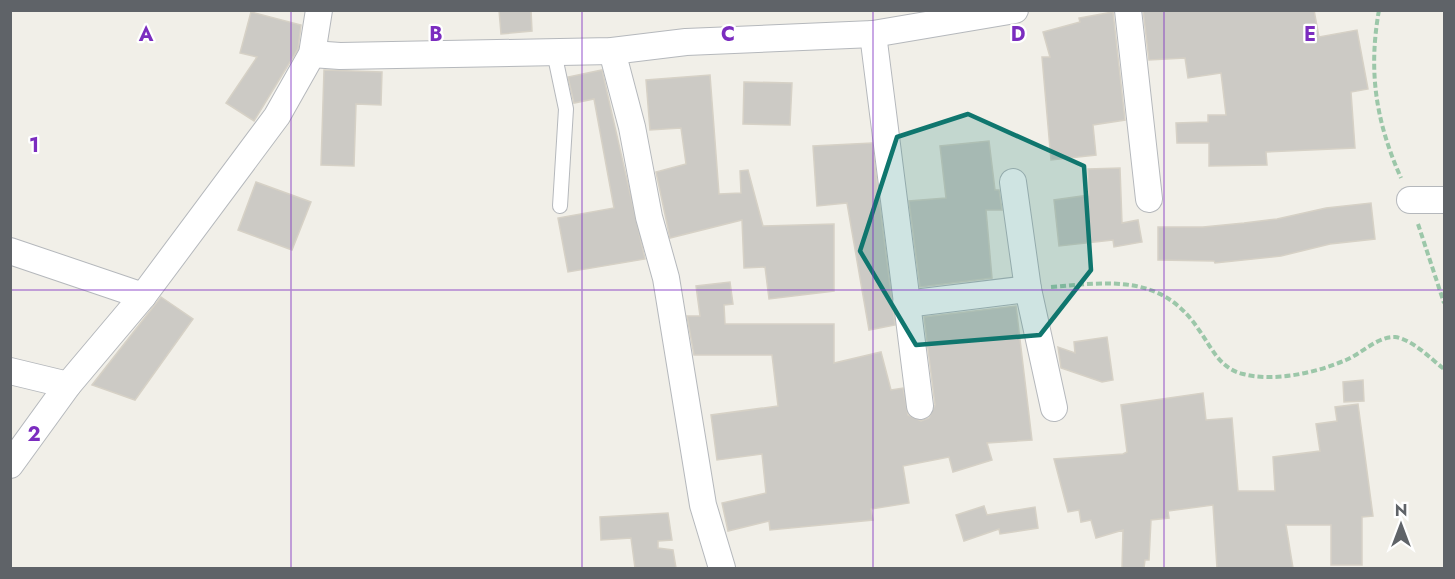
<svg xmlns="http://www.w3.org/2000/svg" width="1455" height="579" viewBox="0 0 1455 579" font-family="Jost,sans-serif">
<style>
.building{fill:#cccac5;stroke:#d6d1c6;stroke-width:1.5}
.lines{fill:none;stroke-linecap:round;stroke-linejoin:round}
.lane-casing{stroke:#b5b8bc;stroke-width:16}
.street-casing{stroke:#b5b8bc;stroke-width:28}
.path{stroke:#9cc7a9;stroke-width:4;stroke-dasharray:6 3;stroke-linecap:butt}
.lane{stroke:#fff;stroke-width:14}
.street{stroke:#fff;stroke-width:26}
.marked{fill:#0f766e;fill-opacity:0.2;stroke:#0f766e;stroke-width:4.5;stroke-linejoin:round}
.grid{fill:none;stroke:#7b2cbf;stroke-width:1.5;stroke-opacity:0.55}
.grid-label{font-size:20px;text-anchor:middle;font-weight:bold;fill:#7b2cbf;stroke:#fff;stroke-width:4.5;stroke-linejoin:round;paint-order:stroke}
</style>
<rect width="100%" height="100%" fill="#f1efe8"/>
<!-- building -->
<g class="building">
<path d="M499,10h32l1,21 -31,3z"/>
<path d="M1143,10h171l5,27 38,-7 11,59 -17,3 4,56 -89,4 1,13 -58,1v-23h-32l-1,-20 32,-1v-7h18l-5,-42 -33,5 -3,-20 -36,2z"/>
<path d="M251,12l50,13 -3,24 -44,72 -28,-18 31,-46 -17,-4z"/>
<path d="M1113,12l12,108 -32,5 3,30 -45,5 -9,-103h8l-7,-25 37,-10 -1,-4z"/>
<path d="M324,70l58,2 -1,33 -25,-1 -2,62 -33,-1z"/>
<path d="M602,70l43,189 -77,13 -10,-54 56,-10 -20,-109 -20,4 -6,-26z"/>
<path d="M710,75l9,119 22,-1 -1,-22 8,-1 15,56 71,-2v67l-65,8 -4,-32 -21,1 -2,-48 -72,18 -14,-66 30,-8 -5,-36 -31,2 -4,-50z"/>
<path d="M744,82l48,1 -2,42 -47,-1z"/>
<path d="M989,141l6,49h4l3,20h-16l6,68 -72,9 -11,-86 37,-3 -6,-52z"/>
<path d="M872,143l23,182 -26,5 -22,-127 -30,3 -4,-60z"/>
<path d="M1120,168l2,55 16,-3 4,22 -28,5 -1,-7 -54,6 -5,-46 35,-5 -1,-26z"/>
<path d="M256,182l55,20 -19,48 -54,-20z"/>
<path d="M1371,203l4,36 -45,5 -49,12 -66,7 -1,-2 -56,-1v-33h45l41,-4 33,-4 49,-11z"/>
<path d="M730,282l3,22 -9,1 1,19h109v39l47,-11 10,38 12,-2 5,27 13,6 8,-3 6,-13 -11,-88 92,-11 16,134 -45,3 5,17 -39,12 -4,-15 -46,9 6,37 -38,6 2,11 -103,10 -1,-9 -41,10 -6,-28 44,-10 -4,-39 -45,6 -6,-45 67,-9 -6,-51h-78l-7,-39h13l-4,-30z"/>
<path d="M161,297l32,22 -58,81 -43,-15z"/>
<path d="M1107,337l6,43 -11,2 -41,-14 -3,-21 17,6 -1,-11z"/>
<path d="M1363,380l1,21 -20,1 -1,-20z"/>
<path d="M1203,393l3,27 26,-2 6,73h37l-2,-34 47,-6 -4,-27 21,-3 -2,-14 23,-3 15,112 -11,1v48h-31v-40h-45l7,43h-76l-4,-63 -45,6 1,7 -18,2 -2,40h-4l-1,8h-22l1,-38 -27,8 -5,-18 -10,2 -2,-12 -11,2 -14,-53 69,-5 4,-2 -6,-47z"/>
<path d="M984,506l3,9 48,-8 3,21 -38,6 -1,-5 -35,12 -8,-26z"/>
<path d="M668,513l4,27 -14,1v7l15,2 3,18h-41l-4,-30 -30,2 -1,-23z"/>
</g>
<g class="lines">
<!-- lane casing -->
<g class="lane-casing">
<path id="lane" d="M554,52l12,57 -6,97"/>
</g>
<!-- street casing -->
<g class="street-casing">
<g id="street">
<path d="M1128,10l21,189"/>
<path d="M873,34l47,372"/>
<path d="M612,51l20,76 17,90 17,61 37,227 19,63"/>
<path d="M312,54l28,2 272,-5 74,-9 187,-8 142,-24"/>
<path d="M1013,182l15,107 26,119"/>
<path d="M1410,200h34"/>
<path d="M10,251l133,45"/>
<path d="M906,304l122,-15"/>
<path d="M10,371l58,14"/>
<path d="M10,465l58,-80 75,-89 134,-180 35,-62 7,-44"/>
</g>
</g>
<!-- path -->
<g class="path">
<path d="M1379,10c-11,62 -3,112 22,168"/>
<path d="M1418,224l26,79"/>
<path d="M1051,287c60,-5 111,-13 148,43 13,18 20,38 44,44 31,8 73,-1 103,-14 15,-6 32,-24 49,-23 17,2 36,22 49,32"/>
</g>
<!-- lane -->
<use href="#lane" class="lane"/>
<!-- street -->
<use href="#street" class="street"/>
</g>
<!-- marked area -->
<path class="marked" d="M968,114l116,52 7,104 -51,65 -124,10 -56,-94 37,-114z"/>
<!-- grid -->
<path class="grid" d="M291,10v558M582,10v558M873,10v558M1164,10v558M10,290h1434"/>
<g class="grid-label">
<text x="146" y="41">A</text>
<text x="436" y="41">B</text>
<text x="728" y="41">C</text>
<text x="1018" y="41">D</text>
<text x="1310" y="41">E</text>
<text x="34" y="152">1</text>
<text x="34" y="441">2</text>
</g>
<!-- border -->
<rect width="1455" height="579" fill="none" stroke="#5f6368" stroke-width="24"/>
<!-- north arrow -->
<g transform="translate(1401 525)" stroke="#ffffff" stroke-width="4.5" paint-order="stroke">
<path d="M0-4.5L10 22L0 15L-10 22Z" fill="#5f6368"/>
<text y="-9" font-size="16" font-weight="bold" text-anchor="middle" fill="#5f6368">N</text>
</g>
</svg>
